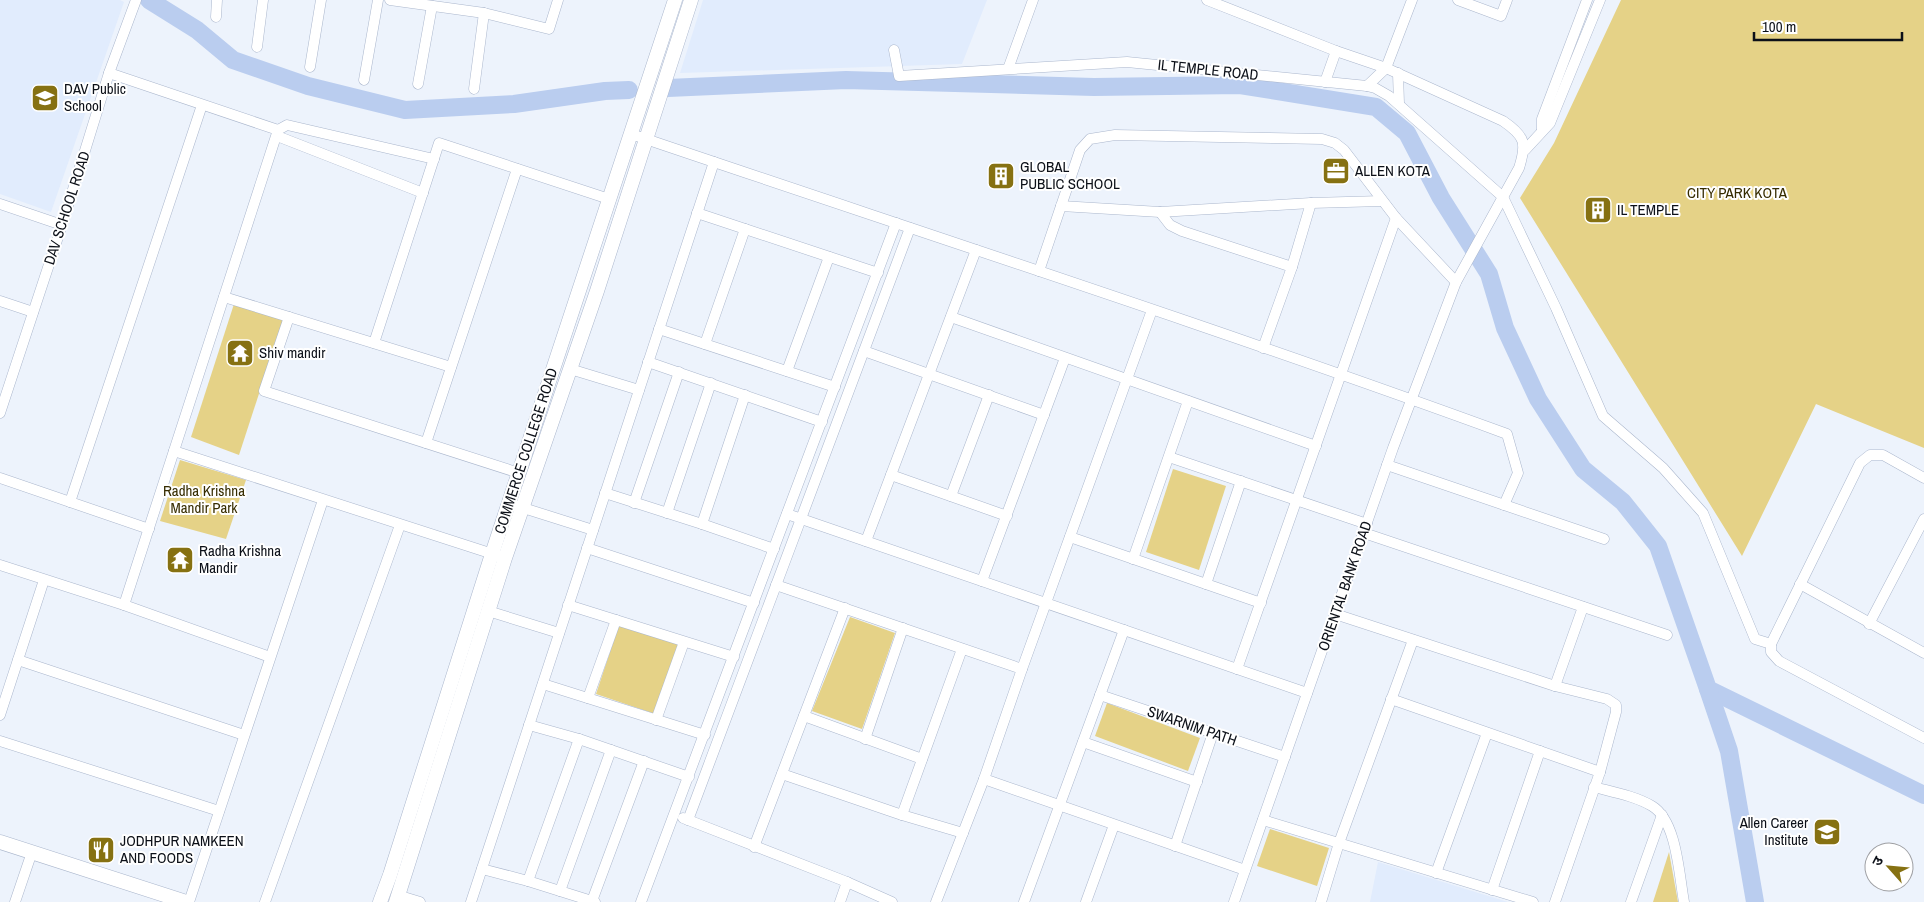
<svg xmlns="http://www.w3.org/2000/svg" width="1924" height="902" viewBox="0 0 1924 902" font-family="'Archivo Narrow','Noto Sans Devanagari',sans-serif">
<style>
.built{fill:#e1ecfd}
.green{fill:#e5d287}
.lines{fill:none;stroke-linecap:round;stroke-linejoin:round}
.river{stroke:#bacdef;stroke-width:18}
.street-casing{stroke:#abb7cd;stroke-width:11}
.secondary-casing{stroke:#abb7cd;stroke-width:15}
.street{stroke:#fff;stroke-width:10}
.secondary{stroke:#fff;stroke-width:14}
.labels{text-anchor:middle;stroke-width:4;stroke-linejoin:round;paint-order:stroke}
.street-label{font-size:15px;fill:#0c1018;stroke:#fff}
.poi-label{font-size:15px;fill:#0c1018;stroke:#fff;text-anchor:start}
.park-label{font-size:15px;fill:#362c00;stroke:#fff}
</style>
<rect width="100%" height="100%" fill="#edf3fc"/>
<!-- built -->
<g class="built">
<path d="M0,0h120l4,2 -73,210 -51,-18z"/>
<path d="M703,0h284l-25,64 -282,9z"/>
<path d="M1378,862l130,40h-138z"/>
</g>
<!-- green -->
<g class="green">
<path d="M1621,0h303v448l-108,-44 -74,152 -222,-358 34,-55z"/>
<path d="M234,304l49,16 -44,135 -48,-18z"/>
<path d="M180,460l66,20 -20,59 -66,-18z"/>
<path d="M1173,469l53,17 -27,84 -53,-18z"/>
<path d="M850,617l45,16 -33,96 -50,-18z"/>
<path d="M619,625l59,19 -23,70 -59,-20z"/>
<path d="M1107,703l93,35 -12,33 -93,-35z"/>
<path d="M1270,829l59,19 -12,38 -60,-20z"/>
<path d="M1669,852l9,50h-25z"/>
</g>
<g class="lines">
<!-- river -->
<g class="river">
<path d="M149,0l48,30 36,30 75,26 97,24 109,-6 91,-13 24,-1"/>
<path d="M668,88l178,-8 248,7 146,-2 136,22 31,26 34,65 48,76 16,54 33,71 45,70 40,33 35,44 50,143 216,106"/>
<path d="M1708,689l21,62 26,151"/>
</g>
<!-- street casing -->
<g class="street-casing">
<g id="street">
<path d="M390,0l94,13 65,16 9,-29"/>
<path d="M1207,0l129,51 50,17 117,53c22,15 24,22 16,47l-63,114 -63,166 -159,454"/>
<path d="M1458,0l43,16 6,-16"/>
<path d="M216,17l1,-17"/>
<path d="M257,47l6,-47"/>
<path d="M894,50l5,26 228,-14 240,24 8,2 14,8 114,101 53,111 47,108 60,52 40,45 52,126 16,5"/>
<path d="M310,67l11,-67"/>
<path d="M1008,69l25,-69"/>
<path d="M109,73l169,57"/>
<path d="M1398,73l1,31"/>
<path d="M364,80l14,-80"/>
<path d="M1325,82l11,-31"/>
<path d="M418,84l14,-78"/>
<path d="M1367,86l19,-18 26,-68"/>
<path d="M474,89l10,-76"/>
<path d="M1542,130v-11l45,-119"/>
<path d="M631,134c292,99 586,194 876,300l11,39 -14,32"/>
<path d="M277,136l146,57"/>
<path d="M1525,150l25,-27 50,-123"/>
<path d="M0,204l62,21"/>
<path d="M1061,206l99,6 151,-9 71,-2"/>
<path d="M1160,212l10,13 12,6 110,36"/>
<path d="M697,213l181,60"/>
<path d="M1039,271l41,-121 10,-11 25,-4 207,4 13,4 9,7 52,68 60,64"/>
<path d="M224,297l227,70"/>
<path d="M0,301l33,11"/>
<path d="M289,317l-25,74 255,82"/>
<path d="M951,317l365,129"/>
<path d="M659,329l176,58"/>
<path d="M374,343l65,-200 170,56"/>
<path d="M705,344l40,-115"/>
<path d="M1263,348l29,-81 19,-64"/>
<path d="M864,351l180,64"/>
<path d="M648,362l174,60"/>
<path d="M570,369l69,21"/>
<path d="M787,371l42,-114"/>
<path d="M0,413l62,-188 47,-152 27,-73"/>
<path d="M426,443l91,-274"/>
<path d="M174,451l325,105"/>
<path d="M1169,457l198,67"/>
<path d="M1387,465l217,74"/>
<path d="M891,475l116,41"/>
<path d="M0,478l149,51"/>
<path d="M1924,478l-41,-23h-13l-10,8 -89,181v8l8,9 145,77"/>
<path d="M605,493l97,31 72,25"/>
<path d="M951,496l38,-101"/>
<path d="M70,502l132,-397"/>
<path d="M634,503l45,-131"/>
<path d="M517,506l76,24"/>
<path d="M667,513l44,-130"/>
<path d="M787,514l520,179"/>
<path d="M702,524l43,-129"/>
<path d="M1364,533l303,102"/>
<path d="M1070,537l191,66"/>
<path d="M866,541l110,-291"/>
<path d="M587,548l167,55"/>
<path d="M1133,559l55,-158"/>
<path d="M0,565l124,40 146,52"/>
<path d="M982,581l83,-223"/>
<path d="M1206,584l35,-103"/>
<path d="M1800,584l124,69"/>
<path d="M776,585l246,84"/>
<path d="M124,605l154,-475 9,-5 147,34"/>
<path d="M568,605l166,52"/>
<path d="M488,611l71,22"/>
<path d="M1335,614l220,72 52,13 9,6v7l-16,60 -45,130"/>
<path d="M1869,624l55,-105"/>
<path d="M18,660l226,75"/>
<path d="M1237,669l159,-451"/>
<path d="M543,684l162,51"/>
<path d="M1555,686l28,-79"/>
<path d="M1100,695l185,62"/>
<path d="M588,698l28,-78"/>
<path d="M1391,699l209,73"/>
<path d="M0,715l44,-135"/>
<path d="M804,716l118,43"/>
<path d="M656,720l28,-78"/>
<path d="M529,725l50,14 110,38"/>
<path d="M865,739l38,-111"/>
<path d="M0,741l219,70"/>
<path d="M1083,742l114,40"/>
<path d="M782,774l120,41 61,18"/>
<path d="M984,779l261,91"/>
<path d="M1594,787c19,5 41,9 58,19 25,15 27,69 32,96"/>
<path d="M902,815l60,-166"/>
<path d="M683,818l164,64 45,20"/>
<path d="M688,820l222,-592"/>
<path d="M1263,820l270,82"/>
<path d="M1175,846l38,-113"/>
<path d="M754,847l91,-239"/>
<path d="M482,869l46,12 67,21"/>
<path d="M1436,873l51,-140"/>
<path d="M528,881l51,-142"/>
<path d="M1492,890l48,-139"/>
<path d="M560,891l51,-141"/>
<path d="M397,895l23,7"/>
<path d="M592,901l52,-140"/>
<path d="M15,902l17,-50"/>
<path d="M189,902l134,-402"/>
<path d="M265,902l135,-377"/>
<path d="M471,902l243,-740"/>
<path d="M641,902l255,-679"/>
<path d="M840,902l7,-20"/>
<path d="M936,902l48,-123 38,-110 130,-359"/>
<path d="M1024,902l100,-272"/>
<path d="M1086,902l28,-77"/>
<path d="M1321,902l18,-59 74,-203"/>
<path d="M1631,902l31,-87"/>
</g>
</g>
<!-- secondary casing -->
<g class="secondary-casing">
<g id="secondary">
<path d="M0,842l186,60"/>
<path d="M380,902l10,-27 102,-321 183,-554"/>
<path d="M396,902l109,-344 92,-267 94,-291"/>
</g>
</g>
<!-- street -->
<use href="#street" class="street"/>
<!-- secondary -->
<use href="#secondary" class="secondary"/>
</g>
<!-- icons -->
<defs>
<g id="school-square" transform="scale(1.4375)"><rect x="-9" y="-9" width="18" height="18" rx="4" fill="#867112" stroke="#fff"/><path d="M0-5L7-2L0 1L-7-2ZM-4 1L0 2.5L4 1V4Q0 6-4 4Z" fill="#fff"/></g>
<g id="office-square" transform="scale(1.4375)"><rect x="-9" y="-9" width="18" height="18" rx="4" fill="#867112" stroke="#fff"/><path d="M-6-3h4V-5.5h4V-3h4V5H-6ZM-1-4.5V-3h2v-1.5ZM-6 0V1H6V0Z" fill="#fff"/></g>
<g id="building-square" transform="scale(1.4375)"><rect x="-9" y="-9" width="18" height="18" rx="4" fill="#867112" stroke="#fff"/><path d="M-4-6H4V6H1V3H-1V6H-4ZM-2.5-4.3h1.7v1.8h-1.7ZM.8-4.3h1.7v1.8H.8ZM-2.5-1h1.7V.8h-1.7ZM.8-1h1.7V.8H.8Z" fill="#fff"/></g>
<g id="temple-square" transform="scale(1.4375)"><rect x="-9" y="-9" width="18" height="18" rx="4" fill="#867112" stroke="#fff"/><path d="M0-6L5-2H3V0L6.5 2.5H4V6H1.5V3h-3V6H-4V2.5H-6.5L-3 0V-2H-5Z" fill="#fff"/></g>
<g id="university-square" transform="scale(1.4375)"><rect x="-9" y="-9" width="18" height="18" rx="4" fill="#867112" stroke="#fff"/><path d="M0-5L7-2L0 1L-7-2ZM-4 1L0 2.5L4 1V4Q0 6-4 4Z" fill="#fff"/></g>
<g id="restaurant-square" transform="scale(1.4375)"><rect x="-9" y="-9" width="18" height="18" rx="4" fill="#867112" stroke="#fff"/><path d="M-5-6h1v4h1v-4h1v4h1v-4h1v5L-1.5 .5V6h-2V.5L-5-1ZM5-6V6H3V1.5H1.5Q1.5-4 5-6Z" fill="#fff"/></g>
</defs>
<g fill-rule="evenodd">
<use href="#school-square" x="45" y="98"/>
<use href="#office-square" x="1336" y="171"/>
<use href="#building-square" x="1001" y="176"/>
<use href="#building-square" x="1598" y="210"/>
<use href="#temple-square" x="240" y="353"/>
<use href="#temple-square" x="180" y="560"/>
<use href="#university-square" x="1827" y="832"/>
<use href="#restaurant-square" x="101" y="850"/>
</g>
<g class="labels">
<!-- street labels -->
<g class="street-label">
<text transform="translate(1208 70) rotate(6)" y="5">IL TEMPLE ROAD</text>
<text transform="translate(67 208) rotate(-72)" y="5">DAV SCHOOL ROAD</text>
<text transform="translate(526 451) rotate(-72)" y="5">COMMERCE COLLEGE ROAD</text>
<text transform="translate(1345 586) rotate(-71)" y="5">ORIENTAL BANK ROAD</text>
<text transform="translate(1192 726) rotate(19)" y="5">SWARNIM PATH</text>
</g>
<!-- poi labels -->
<g class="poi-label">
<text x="64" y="94">DAV Public<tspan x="64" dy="17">School</tspan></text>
<text x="1020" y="172">GLOBAL<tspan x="1020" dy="17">PUBLIC SCHOOL</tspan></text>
<text x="1355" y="176">ALLEN KOTA</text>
<text x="1617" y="215">IL TEMPLE</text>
<text x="259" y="358">Shiv mandir</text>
<text x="199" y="556">Radha Krishna<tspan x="199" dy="17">Mandir</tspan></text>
<text x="1808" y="828" text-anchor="end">Allen Career<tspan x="1808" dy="17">Institute</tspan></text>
<text x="120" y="846">JODHPUR NAMKEEN<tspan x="120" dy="17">AND FOODS</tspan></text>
</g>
<!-- park labels -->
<g class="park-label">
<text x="1737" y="198">CITY PARK KOTA</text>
<text x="204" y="496">Radha Krishna<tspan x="204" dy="17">Mandir Park</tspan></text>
</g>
</g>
<!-- north arrow -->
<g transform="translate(1889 867) rotate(297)"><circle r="24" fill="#ffffff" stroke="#9e9fa3"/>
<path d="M0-4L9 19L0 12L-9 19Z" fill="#867112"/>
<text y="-8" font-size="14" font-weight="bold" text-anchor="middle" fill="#0c1018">उ</text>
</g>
<!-- scale -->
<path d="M1754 32v8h148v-8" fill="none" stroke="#0c1018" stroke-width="2.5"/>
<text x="1762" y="32" font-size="15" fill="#0c1018" stroke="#ffffff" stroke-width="4" paint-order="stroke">100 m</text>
</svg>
